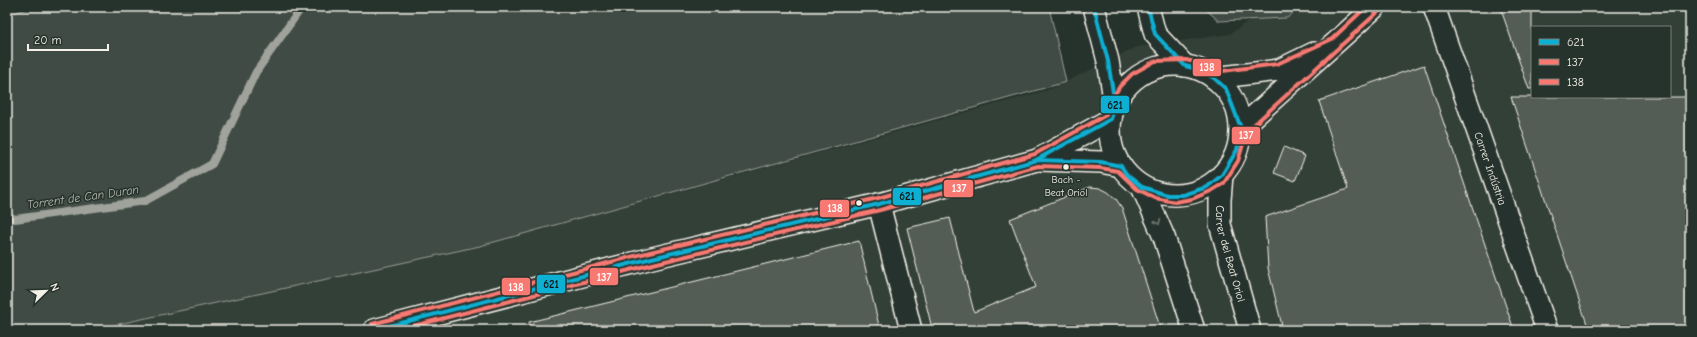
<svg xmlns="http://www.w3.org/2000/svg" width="1697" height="337" viewBox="0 0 1697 337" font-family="'Comic Neue',sans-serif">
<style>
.built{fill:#333f39;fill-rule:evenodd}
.green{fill:#414b45;stroke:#9a9e96}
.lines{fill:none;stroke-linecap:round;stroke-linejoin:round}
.stream{stroke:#9fa39b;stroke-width:8}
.building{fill:#525c55;stroke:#f4f1e8}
.minor-casing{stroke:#f4f1e8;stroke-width:24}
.minor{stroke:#26332d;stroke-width:21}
.bus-1-casing{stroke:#26332d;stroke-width:7}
.bus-2-casing{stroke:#26332d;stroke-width:7}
.bus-3-casing{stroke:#26332d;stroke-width:7}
.bus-1{stroke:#0dafd3;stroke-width:4}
.bus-2{stroke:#f87972;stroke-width:4}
.bus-3{stroke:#f87972;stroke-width:4}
.oneway{stroke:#6e766e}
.bus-dot{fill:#f4f1e8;stroke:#26332d;stroke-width:1.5}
.labels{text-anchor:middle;stroke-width:3;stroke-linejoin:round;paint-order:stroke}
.bus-label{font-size:10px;fill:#f4f1e8;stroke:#26332d}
.street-label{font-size:11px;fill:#f4f1e8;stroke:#26332d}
.water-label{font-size:12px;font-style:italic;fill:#bcbdb5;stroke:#26332d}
.line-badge{stroke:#26332d;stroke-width:1.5}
.badge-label{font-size:11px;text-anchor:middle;font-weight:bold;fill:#fff}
.pale-badge-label{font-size:11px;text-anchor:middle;font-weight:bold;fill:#111}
</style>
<rect width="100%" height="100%" fill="#26332d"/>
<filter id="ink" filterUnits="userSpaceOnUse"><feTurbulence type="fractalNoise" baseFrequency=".025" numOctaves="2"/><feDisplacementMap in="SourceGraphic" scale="8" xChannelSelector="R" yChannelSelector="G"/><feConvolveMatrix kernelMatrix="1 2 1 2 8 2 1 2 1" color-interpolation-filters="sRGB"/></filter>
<g filter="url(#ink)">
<!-- built -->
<path class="built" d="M1267,7h423v323h-1599l389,-84 571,-157 86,-42 93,-13zM1532,27h138v70h-138z"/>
<!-- green -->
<g class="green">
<path d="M33,7h1016l17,75 -586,164 -389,84h-84v-315z"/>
<path d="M1203,7h97l-13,11 -68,3z"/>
</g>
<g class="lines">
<!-- stream -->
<path class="stream" d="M7,215l8,4 130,-18 67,-37 44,-92 46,-65"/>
</g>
<!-- building -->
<g class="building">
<path d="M1500,7h32v82h-3z"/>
<path d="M1424,65l90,265h-231l-15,-62 -3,-51 83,-28 -29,-88z"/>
<path d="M1511,97h179v233h-101z"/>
<path d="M1284,147l21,9 -10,25 -21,-8z"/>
<path d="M1090,187l10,1 8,4 8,7 6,9 39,122h-231l2,-2 -25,-100 43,-10 24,94 62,-25 -26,-68z"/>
<path d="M859,241l21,89h-350l-1,-8z"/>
</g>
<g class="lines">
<!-- minor casing -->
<g class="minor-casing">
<g id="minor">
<path d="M1094,7l14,54 7,44"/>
<path d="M1148,7l7,27 30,32"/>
<path id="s1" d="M1434,7l113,323"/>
<circle cx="1175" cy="130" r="65"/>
<path d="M1214,78l65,-8 35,-17"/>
<path d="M1241,128l134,-121"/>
<path d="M1038,160l63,2 20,4"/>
<path id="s2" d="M1222,175l-2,25v24l30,106"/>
<path d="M1142,187l22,50 30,93"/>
<path d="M879,204l32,126"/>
<path d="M374,330l278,-72 227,-54 158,-44 74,-41"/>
</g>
</g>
<!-- minor -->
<use href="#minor" class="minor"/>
<!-- bus-1 casing -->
<g class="bus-1-casing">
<g id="bus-1">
<path d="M1036,160l75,-41 4,-14 -7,-44 -14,-54"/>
<path d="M374,330l278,-72 227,-54 158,-44 64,2 20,4 6,9 15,12 25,8h16l24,-8 15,-12 15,-25 3,-13 1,-9 -15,-39 -12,-11 -17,-9 -12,-3 -30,-32 -7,-27"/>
</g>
</g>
<!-- bus-2 casing -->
<g class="bus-2-casing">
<path id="bus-2" d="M398,330l255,-66 227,-54 158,-44 62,2 18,3 19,18 18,9 20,4 17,-3 19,-8 13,-8 14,-22 9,-30 132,-120"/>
</g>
<!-- bus-3 casing -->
<g class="bus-3-casing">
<path id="bus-3" d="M372,324l278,-72 228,-54 157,-44 71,-39 4,-13 10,-16 12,-12 23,-13 31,-1 13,3 16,9 62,-8 55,-25 34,-32"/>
</g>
<!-- bus-1 -->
<use href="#bus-1" class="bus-1"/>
<!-- bus-2 -->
<use href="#bus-2" class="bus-2"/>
<!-- bus-3 -->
<use href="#bus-3" class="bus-3"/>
</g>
<!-- one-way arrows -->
<defs><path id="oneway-chevron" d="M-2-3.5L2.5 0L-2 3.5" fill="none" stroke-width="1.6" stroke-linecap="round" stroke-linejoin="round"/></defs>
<use class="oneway" href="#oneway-chevron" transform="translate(1158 222) rotate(67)"/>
</g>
<!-- markers -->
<g class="bus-dot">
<circle cx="1066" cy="167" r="3.5"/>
<circle cx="859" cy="203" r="3.5"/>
</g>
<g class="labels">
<!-- bus labels -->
<g class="bus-label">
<text x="1066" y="183">Bach -<tspan x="1066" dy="13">Beat Oriol</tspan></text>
</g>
<!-- street labels -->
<g class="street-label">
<text dy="4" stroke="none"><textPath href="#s1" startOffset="171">Carrer Indústria</textPath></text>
<text dy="4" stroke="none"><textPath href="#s2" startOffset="80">Carrer del Beat Oriol</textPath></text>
</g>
<!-- water labels -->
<g class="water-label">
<text transform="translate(83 197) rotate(-8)" y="4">Torrent de Can Duran</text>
</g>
</g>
<g class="line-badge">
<rect x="1192" y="58" width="30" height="19" rx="4" fill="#f87972"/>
<rect x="1100" y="95" width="30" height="19" rx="4" fill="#0dafd3"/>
<rect x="1231" y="126" width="30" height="19" rx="4" fill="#f87972"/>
<rect x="943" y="179" width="31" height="19" rx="4" fill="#f87972"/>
<rect x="892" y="187" width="30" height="19" rx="4" fill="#0dafd3"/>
<rect x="819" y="199" width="31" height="19" rx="4" fill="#f87972"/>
<rect x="589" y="267" width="30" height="19" rx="4" fill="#f87972"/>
<rect x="536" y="274" width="30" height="20" rx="4" fill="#0dafd3"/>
<rect x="501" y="277" width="30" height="19" rx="4" fill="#f87972"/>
</g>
<g class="badge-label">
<text x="1207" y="71">138</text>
<text x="1246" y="139">137</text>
<text x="959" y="192">137</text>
<text x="835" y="212">138</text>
<text x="604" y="281">137</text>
<text x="516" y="291">138</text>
</g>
<g class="pale-badge-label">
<text x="1115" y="109">621</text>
<text x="907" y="200">621</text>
<text x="551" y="288">621</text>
</g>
<!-- margin -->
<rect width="1697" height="337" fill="none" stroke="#26332d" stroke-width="24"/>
<rect x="12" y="12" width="1673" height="313" fill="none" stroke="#f4f1e8" stroke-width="1.5" filter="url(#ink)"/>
<!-- legend -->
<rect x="1531" y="26" width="140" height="72" fill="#26332d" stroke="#787f78"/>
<rect x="1539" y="39" width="20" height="6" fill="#0dafd3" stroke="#787f78"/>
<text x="1567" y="46" font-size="12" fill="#f4f1e8">621</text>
<rect x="1539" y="59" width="20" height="6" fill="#f87972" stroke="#787f78"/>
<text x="1567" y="66" font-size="12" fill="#f4f1e8">137</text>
<rect x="1539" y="79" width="20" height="6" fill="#f87972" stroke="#787f78"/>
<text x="1567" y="86" font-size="12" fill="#f4f1e8">138</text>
<!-- north arrow -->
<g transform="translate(46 291) rotate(67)" stroke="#26332d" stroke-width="3" paint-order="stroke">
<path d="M0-3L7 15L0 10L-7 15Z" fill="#f4f1e8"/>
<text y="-6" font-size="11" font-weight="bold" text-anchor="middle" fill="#f4f1e8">N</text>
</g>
<!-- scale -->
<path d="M28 44v6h80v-6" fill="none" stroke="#f4f1e8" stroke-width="2"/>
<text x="34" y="44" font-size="12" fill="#f4f1e8" stroke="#26332d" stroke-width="3" paint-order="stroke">20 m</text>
</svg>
